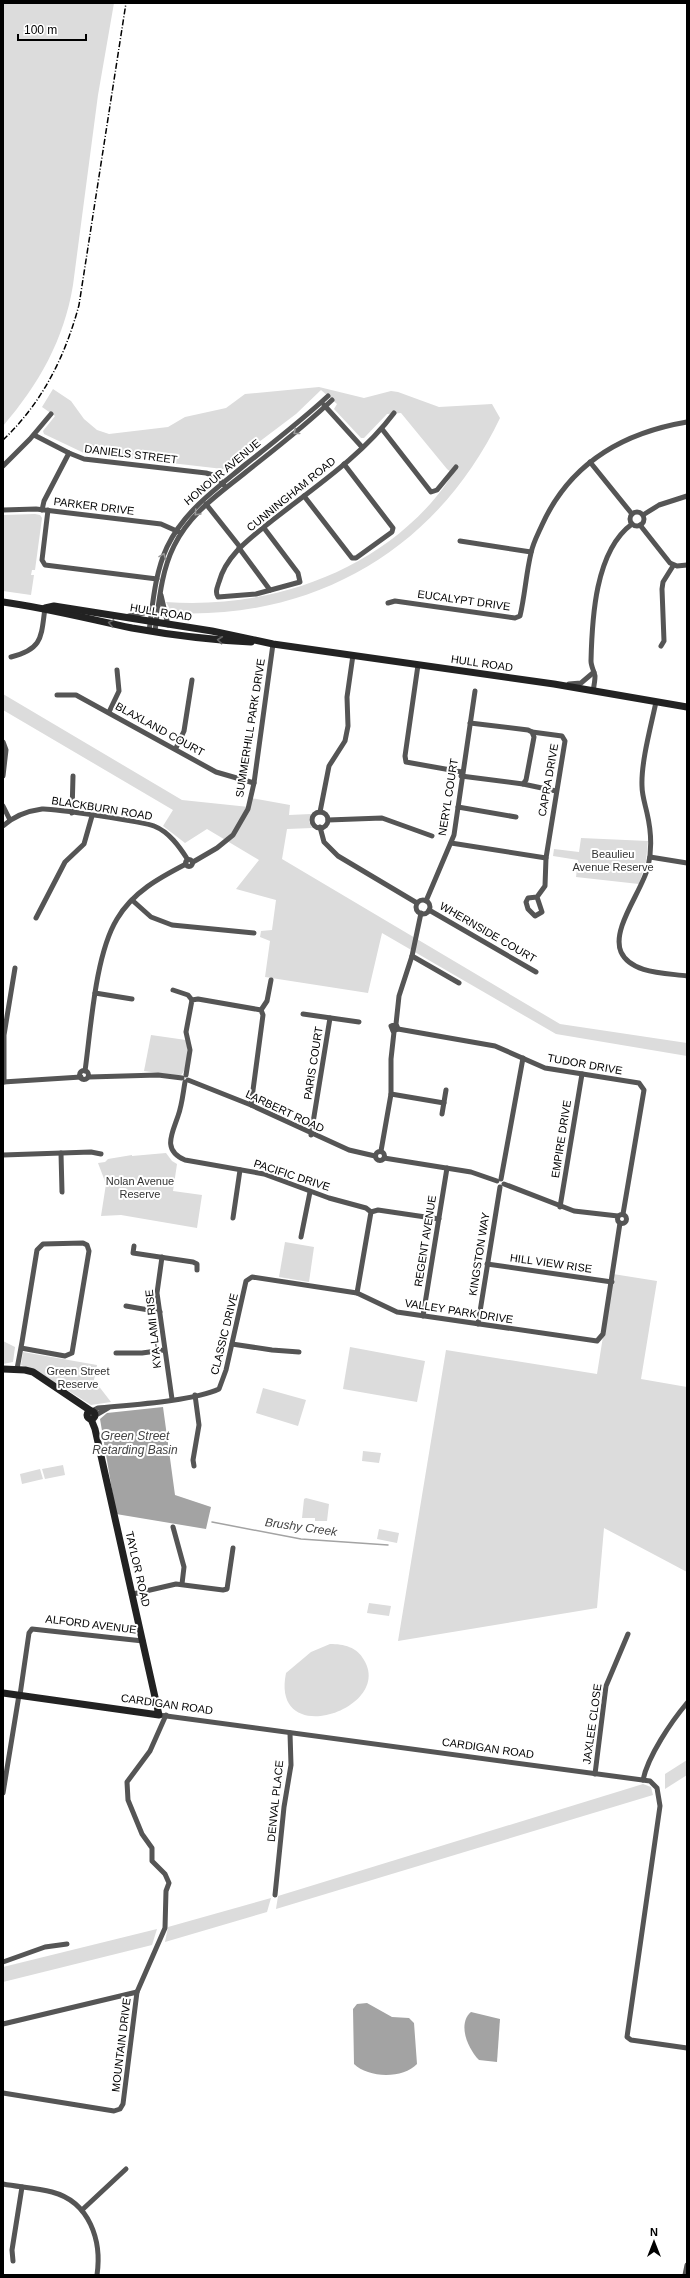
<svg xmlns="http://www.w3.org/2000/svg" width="690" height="2278" viewBox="0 0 690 2278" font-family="Arial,sans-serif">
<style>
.green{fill:#dcdcdc}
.water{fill:#a3a3a3}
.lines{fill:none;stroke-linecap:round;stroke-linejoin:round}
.stream{stroke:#a3a3a3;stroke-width:1.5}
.street{stroke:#555;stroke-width:5}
.secondary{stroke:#222;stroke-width:7}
.rail{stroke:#000;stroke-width:1.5;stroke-dasharray:6 2 1 2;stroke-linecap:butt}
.oneway{stroke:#999}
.oneway2{stroke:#646464}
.labels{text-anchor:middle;stroke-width:4;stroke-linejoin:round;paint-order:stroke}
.street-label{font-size:11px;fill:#000;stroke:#fff}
.park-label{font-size:11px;fill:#333;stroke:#fff}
.water-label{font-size:12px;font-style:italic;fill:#444;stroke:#fff}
</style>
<rect width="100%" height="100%" fill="#fff"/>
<!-- green -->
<g class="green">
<path d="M3,3h111l-16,92 -25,190c-9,55 -34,99 -70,141z"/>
<path d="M319,387l45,11 27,-7 7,1 41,15 53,-3 8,14c-62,130 -184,202 -328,195l-6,-11c97,7 199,-25 265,-99 8,-9 15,-19 22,-29l-6,-5 -46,-56 -14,1 -23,24h-3l-27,-29 3,-5 -16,-14 -25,24 -73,55 -139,-16 -40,-19 -1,-3 12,-15 -13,-9 11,-18 18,12 13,18 13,11 12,4 59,-7 17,-10 41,-9 19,-14z"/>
<path d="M35,514l5,1 2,3 -7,52h-3l-1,5h3l-3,20 -28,-4v-76z"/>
<path d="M3,694l179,106 67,7 2,-9 39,7 -1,10 22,-1 -2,7 3,7 -25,1 -5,30 278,165 127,19v13l-131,-22 -174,-101 -14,60 -103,-16 5,-36 -10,-4 1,-6 11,-1 4,-30 -40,-11 23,-29 -52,-31 -22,14 -22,-17 10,-16 -170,-100z"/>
<path d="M581,838l67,3 -2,20 -7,23 -63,-7 2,-17 -25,-4 1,-7 25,3z"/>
<path d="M151,1035l35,5c2,10 3,28 -6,36l-36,-5z"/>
<path d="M166,1153l6,8 5,3 -4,27 29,4 -5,33 -76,-13 -20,1 5,-32 -8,-21 7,-1 3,-3 24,-4v1z"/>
<path d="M285,1242l29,5 -5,35 -30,-5z"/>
<path d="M613,1274l44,7 -16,98 46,8v185l-83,-44 -7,80 -199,33 48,-291 151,24z"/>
<path d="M3,1341l12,6 -2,15 -10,2z"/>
<path d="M350,1347l75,14 -8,41 -74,-13z"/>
<path d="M23,1352l74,13 -3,15 17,22 -20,3 -48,-30 -22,-10z"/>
<path d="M263,1388l43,12 -8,26 -42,-13z"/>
<path d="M363,1451l18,2 -2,10 -17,-2z"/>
<path d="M63,1465l2,10 -20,4 -3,-10z"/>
<path d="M40,1469l3,10 -21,5 -2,-10z"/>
<path d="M306,1498l23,6 -2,17h-12v-3h-13l2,-19z"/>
<path d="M379,1529l20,4 -2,10 -20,-4z"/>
<path d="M369,1603l22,3 -2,10 -22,-3z"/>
<path d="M330,1644c14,0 27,3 34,16 30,49 -94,91 -78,13l25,-21z"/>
<path d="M687,1760v15l-22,14v-15z"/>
<path d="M643,1784l8,3 2,8 -377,114 2,-13z"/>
<path d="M271,1898l-4,14 -102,30 3,-15z"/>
<path d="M157,1929l-5,16 -149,37v-15z"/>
</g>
<!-- water -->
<g class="water">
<path d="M163,1407l12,88 36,12 -5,22 -90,-15 -16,-95 7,-6z"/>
<path d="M367,2003l25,14 17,1 5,5 3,41c-14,15 -49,14 -63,0l-1,-55 4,-5z"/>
<path d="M471,2012l29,7 -3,43 -18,-2c-11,-11 -22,-36 -8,-48z"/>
</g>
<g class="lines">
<!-- stream -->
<path class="stream" d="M212,1522l89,17 87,6"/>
<!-- street -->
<g class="street">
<path d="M324,405l38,42"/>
<path d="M382,429l49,63 6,-2 19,-23"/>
<path d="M34,435l35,18 15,6 122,14 10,3 8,9"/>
<path d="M590,462l42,52"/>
<path d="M3,466l27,-27 21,-25"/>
<path d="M304,496l48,62h4l36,-26 1,-4 -49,-64"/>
<path d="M206,504l34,43"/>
<path d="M3,510l33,-1 125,15 18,8"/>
<path d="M42,510l2,-9 25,-48"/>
<path d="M48,510l-6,50 3,5 112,14"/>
<circle cx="637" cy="519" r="7"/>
<path d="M643,515l16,-10 28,-9"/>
<path d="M640,525l30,38 7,3 10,-1"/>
<path d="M264,528l34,45 2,9 -44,12 -38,3c-3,-5 -1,-9 1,-15 7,-26 29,-42 50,-59 43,-34 92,-66 125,-110"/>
<path d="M460,541l71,11"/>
<path d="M239,548l31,42"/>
<path d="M161,595l7,30"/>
<path d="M388,603l7,-2 120,17 5,-2c5,-21 6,-42 11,-63 2,-10 7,-19 11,-28 28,-62 80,-92 145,-103"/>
<path d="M129,616l15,-3 8,-5"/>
<path d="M149,631c4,-29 6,-58 18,-84 17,-36 49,-58 79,-83 28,-22 56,-44 82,-68"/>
<path d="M155,631c4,-29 6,-59 19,-85 16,-33 45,-52 72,-74 29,-23 59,-46 86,-72"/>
<path d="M661,646l3,-5 -2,-52 1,-7 10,-16"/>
<path d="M11,657c32,-8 30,-20 34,-49"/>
<path d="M418,665l-13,91 1,6 56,10"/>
<path d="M569,684l12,-1 13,-11"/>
<path d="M593,691c1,-5 2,-10 2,-15 -1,-5 -4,-10 -4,-15 1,-42 4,-110 41,-137"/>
<path d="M57,695h19l140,77 38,11"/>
<path d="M656,702c-5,24 -15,60 -14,84 0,9 3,18 5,27 4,17 5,37 1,54 -6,24 -37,62 -27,85 10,22 46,21 66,24"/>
<path d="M109,712l10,-21 -2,-21"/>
<path d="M532,732l30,4 3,5 -19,117 -1,28 -8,11 -9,1 -2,4 2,7 7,7 7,-4 -5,-15"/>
<path d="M3,742l3,8 -3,26"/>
<path d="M176,748l8,-17 8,-51"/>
<path d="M461,776l62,8 3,-4 8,-43 -2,-5 -4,-2 -58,-7"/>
<path d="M523,784l33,7"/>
<path d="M3,806l7,14"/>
<path d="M458,807l58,10"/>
<path d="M320,812l9,-46 16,-25 3,-15 -1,-29 6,-42"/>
<circle cx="320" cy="820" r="8"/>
<path d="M72,813l1,-37"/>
<path d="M328,820l54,-2 50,18"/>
<path d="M3,826c11,-10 24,-15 39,-17 9,-1 103,13 112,17 15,6 25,20 34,34"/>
<path d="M320,827l4,15 14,14 79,47"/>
<path d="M451,843l95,15"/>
<path d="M650,857l37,6"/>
<circle cx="189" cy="863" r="3.5"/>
<path d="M193,862l24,-14 16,-13 15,-26 6,-26 19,-139"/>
<path d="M132,900l19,17 21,8 82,8"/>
<circle cx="423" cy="907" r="7"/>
<path d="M426,901l28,-66 21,-144"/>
<path d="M429,910l107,62"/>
<path d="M36,918l29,-56 19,-18 8,-28"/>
<path d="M412,956l47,27"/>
<path d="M173,990l15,5 4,5"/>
<path d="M95,993l37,6"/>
<path d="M261,1010l6,-9 4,-21"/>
<path d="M303,1014l56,8"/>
<path d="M396,1024l-5,2 2,5 5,-2 -2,-5 3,-28 13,-40 9,-43"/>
<path d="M398,1029l97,17 50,22 94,15 5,7 -21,124"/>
<circle cx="84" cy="1075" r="4.5"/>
<path d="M85,1071c6,-43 10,-116 32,-152 16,-27 42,-41 69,-55"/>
<path d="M186,1075l4,-25 -4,-18 6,-32 6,-1 63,11 2,5 -12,90"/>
<path d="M89,1077l69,-2 24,3"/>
<path d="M188,1080l63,25 98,45 26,6"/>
<path d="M3,1082l78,-5"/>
<path d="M4,1082v-47l11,-67"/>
<path d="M185,1082c-2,11 -3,23 -7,34 -6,18 -16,34 7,44l79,14 65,24 37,10 5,4 -14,81"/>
<path d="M391,1094l53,9"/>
<path d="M442,1114l4,-24"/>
<path d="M311,1135l19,-117"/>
<path d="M381,1151l10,-57v-35l3,-27"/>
<circle cx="380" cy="1156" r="4.5"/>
<path d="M61,1153l1,39"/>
<path d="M3,1155l88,-3 10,2"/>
<path d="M384,1158l87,14 26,9"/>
<path d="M501,1179l22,-121"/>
<path d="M504,1184l70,27 44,5"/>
<path d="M560,1207l22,-133"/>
<path d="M371,1212l7,-2 61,9"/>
<circle cx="622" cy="1219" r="4.5"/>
<path d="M233,1218l7,-48"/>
<path d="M301,1237l9,-45"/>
<path d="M134,1246l-1,7 60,9 4,2v6"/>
<path d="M162,1257l-5,36 15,106"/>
<path d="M487,1264l125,18"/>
<path d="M126,1306l34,6"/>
<path d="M423,1316l24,-148"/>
<path d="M478,1324l22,-137"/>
<path d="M232,1344l40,6 27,2"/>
<path d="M116,1353h26l22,-3"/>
<path d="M17,1369l5,-27 15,-92 6,-6 40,-1 4,2 2,6 -17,102 -7,3 -44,-8"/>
<path d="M92,1411l6,-3c30,-3 96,-7 121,-19l7,-19 20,-89 6,-4 105,16 40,19 200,29 6,-7 17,-111"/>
<path d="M96,1415l12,-7"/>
<path d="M194,1466l-1,-6 6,-35 -4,-30"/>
<path d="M173,1527l11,40 -2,17"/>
<path d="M133,1594l43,-10 47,6 4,-1 6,-41"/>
<path d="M20,1695l9,-62 3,-4 111,12"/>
<path d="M159,1715l491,66 7,7 3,18 -33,231 4,3 56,8"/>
<path d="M595,1774l11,-88 22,-52"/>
<path d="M643,1780c5,-24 28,-58 44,-77"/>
<path d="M3,1793l16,-98"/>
<path d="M275,1895l9,-88 7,-42 -1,-32"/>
<path d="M3,1962l42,-15 22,-3"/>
<path d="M3,2024l134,-32"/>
<path d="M3,2093l111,18 6,-2 3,-5 14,-112 28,-64 1,-37 3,-8 -4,-9 -13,-13v-13l-10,-14 -14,-34 -1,-18 23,-31 16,-36"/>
<path d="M3,2184c16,3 33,4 49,8 38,10 50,49 45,83"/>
<path d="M82,2210l44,-41"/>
<path d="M13,2261l-1,-11 10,-63"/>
<path d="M685,2275l2,-10"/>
</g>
<!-- secondary -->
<g class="secondary">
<path d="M3,602c44,6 86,17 129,26 39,7 80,12 119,14"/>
<path d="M45,608l9,-2 158,25 61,13 281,40 133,23"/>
<path d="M3,1369l22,1 8,2 58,39"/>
<circle cx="91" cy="1415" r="4"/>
<path d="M3,1693l156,22 -64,-286 -4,-10"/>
</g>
<!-- rail -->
<path class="rail" d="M3,440c39,-37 62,-83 76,-135l47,-302"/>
</g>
<!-- one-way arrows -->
<defs><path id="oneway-chevron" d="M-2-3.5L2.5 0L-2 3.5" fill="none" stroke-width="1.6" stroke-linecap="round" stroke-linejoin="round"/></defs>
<g class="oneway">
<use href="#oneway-chevron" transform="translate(296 432) rotate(141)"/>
<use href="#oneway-chevron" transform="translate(197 513) rotate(133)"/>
<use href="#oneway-chevron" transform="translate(163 556) rotate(-69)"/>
</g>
<g class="oneway2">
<use href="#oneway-chevron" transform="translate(111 623) rotate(-168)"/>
<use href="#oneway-chevron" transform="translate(220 640) rotate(-174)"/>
</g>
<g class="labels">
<!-- street labels -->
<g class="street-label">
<text transform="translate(131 454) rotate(7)" y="4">DANIELS STREET</text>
<text transform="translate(222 472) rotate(-40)" y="4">HONOUR AVENUE</text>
<text transform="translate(291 494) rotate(-39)" y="4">CUNNINGHAM ROAD</text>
<text transform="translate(94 506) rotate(7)" y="4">PARKER DRIVE</text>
<text transform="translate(464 600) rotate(8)" y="4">EUCALYPT DRIVE</text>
<text transform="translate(161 612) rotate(9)" y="4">HULL ROAD</text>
<text transform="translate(482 663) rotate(8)" y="4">HULL ROAD</text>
<text transform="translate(250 728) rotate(-81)" y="4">SUMMERHILL PARK DRIVE</text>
<text transform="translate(160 729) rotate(29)" y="4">BLAXLAND COURT</text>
<text transform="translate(548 780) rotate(-80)" y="4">CAPRA DRIVE</text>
<text transform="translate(448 797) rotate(-81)" y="4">NERYL COURT</text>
<text transform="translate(102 808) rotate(9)" y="4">BLACKBURN ROAD</text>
<text transform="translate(488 932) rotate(30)" y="4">WHERNSIDE COURT</text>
<text transform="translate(313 1063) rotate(-81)" y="4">PARIS COURT</text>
<text transform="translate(585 1064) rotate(10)" y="4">TUDOR DRIVE</text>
<text transform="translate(285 1111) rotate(25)" y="4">LARBERT ROAD</text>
<text transform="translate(561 1139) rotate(-81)" y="4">EMPIRE DRIVE</text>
<text transform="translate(292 1175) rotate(18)" y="4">PACIFIC DRIVE</text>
<text transform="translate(425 1241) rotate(-81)" y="4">REGENT AVENUE</text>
<text transform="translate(479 1254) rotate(-81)" y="4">KINGSTON WAY</text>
<text transform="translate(551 1263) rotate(8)" y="4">HILL VIEW RISE</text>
<text transform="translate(459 1311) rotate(9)" y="4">VALLEY PARK DRIVE</text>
<text transform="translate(153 1329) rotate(-96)" y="4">KYA-LAMI RISE</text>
<text transform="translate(224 1334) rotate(-76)" y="4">CLASSIC DRIVE</text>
<text transform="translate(138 1569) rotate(77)" y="4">TAYLOR ROAD</text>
<text transform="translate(91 1624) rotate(7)" y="4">ALFORD AVENUE</text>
<text transform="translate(167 1704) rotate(8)" y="4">CARDIGAN ROAD</text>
<text transform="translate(592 1724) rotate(-82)" y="4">JAXLEE CLOSE</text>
<text transform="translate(488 1748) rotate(8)" y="4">CARDIGAN ROAD</text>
<text transform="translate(275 1801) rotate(-84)" y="4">DENVAL PLACE</text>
<text transform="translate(121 2045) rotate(-83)" y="4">MOUNTAIN DRIVE</text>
</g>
<!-- park labels -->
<g class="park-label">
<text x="613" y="858">Beaulieu<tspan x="613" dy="13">Avenue Reserve</tspan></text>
<text x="140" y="1185">Nolan Avenue<tspan x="140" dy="13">Reserve</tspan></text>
<text x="78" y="1375">Green Street<tspan x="78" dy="13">Reserve</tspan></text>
</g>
<!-- water labels -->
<g class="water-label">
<text x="135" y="1440">Green Street<tspan x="135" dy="14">Retarding Basin</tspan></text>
<text transform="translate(301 1527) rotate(8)" y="4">Brushy Creek</text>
</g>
</g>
<!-- border -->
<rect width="690" height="2278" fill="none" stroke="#000000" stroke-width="8"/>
<!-- north arrow -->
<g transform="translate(654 2242)" stroke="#ffffff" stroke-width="3" paint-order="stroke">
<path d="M0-3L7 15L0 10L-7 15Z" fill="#000000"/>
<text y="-6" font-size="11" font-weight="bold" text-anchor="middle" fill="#000000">N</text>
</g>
<!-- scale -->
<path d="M18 34v6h68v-6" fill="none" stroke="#000000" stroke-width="2"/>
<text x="24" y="34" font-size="12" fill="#000000" stroke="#ffffff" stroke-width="3" paint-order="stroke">100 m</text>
</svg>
